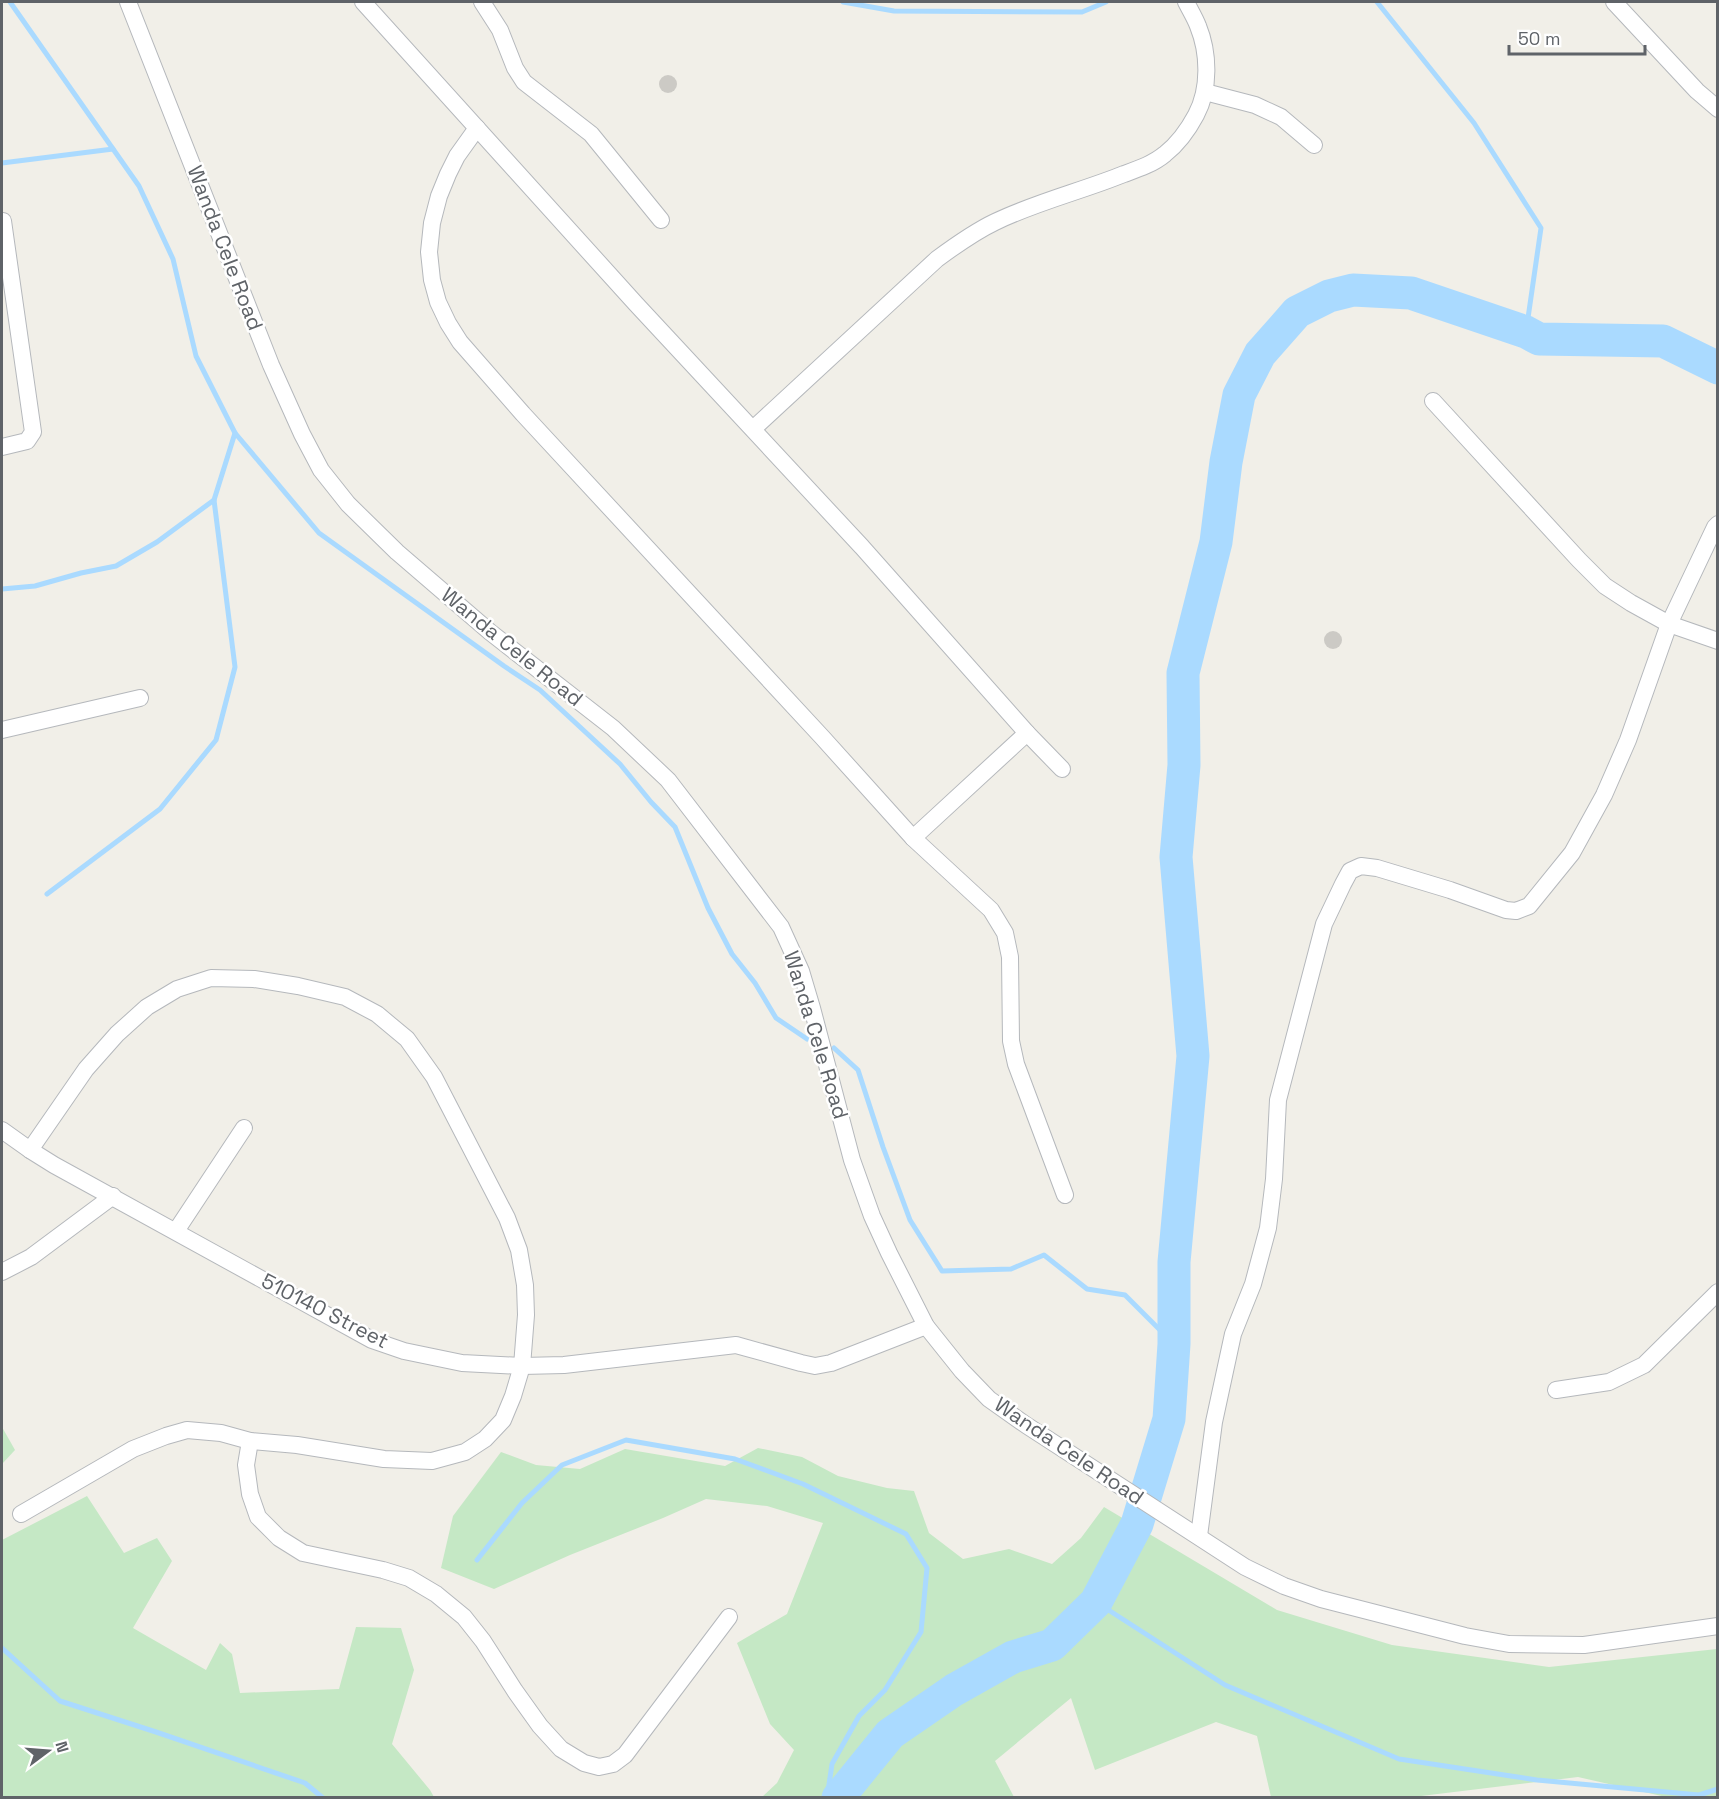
<svg xmlns="http://www.w3.org/2000/svg" width="1719" height="1799" viewBox="0 0 1719 1799" font-family="'Space Grotesk',sans-serif">
<style>
.green{fill:#c5e8c5}
.lines{fill:none;stroke-linecap:round;stroke-linejoin:round}
.stream{stroke:#aadaff;stroke-width:5}
.river{stroke:#aadaff;stroke-width:33}
.building{fill:#cccac5}
.minor-casing{stroke:#b5b8bc;stroke-width:18}
.minor{stroke:#fff;stroke-width:16}
.labels{text-anchor:middle;stroke-width:5;stroke-linejoin:round;paint-order:stroke}
.street-label{font-size:21px;fill:#5f6368;stroke:#fff}
</style>
<rect width="100%" height="100%" fill="#f1efe8"/>
<!-- green -->
<g class="green">
<path d="M2,1427l13,23 -13,14z"/>
<path d="M758,1448l44,9 36,19 49,12 27,3 15,42 34,26 46,-10 43,15 29,-26 23,-31 173,103 115,35 157,22 168,-18v148h-51l-88,-20 -165,20h-142l-14,-61 -41,-14 -121,48 -24,-72 -76,63 19,36h-252l15,-14 17,-33 -24,-26 -33,-81 50,-29 36,-91 -56,-17 -61,-7 -43,19 -93,37 -76,34 -53,-21 12,-52 48,-64 35,13 44,4 45,-20 100,17z"/>
<path d="M87,1496l37,57 33,-15 15,23 -39,67 73,42 14,-27 12,11 8,39 99,-4 17,-62 45,1 13,42 -22,74 38,46 4,7h-432v-257z"/>
</g>
<g class="lines">
<!-- stream -->
<g class="stream">
<path d="M10,2l129,184 34,73 23,97 39,77 84,100 185,133 36,24 80,74 31,38 24,25 33,81 24,46 23,29 21,35 31,21"/>
<path d="M843,2l51,9 188,1 24,-10"/>
<path d="M1377,2l97,121 67,105 -15,104"/>
<path d="M2,163l111,-14"/>
<path d="M2,589l33,-3 46,-13 35,-7 41,-24 57,-42"/>
<path d="M47,894l113,-85 56,-69 19,-73 -21,-167 21,-67"/>
<path d="M834,1048l24,22 25,77 27,73 32,51 69,-2 33,-14 43,34 38,6 49,49"/>
<path d="M477,1560l45,-57 40,-38 64,-25 109,19 68,25 103,50 21,34 -6,64 -36,58 -26,26 -27,48 -5,34"/>
<path d="M1096,1602l129,83 174,74 138,21 162,15 19,-6"/>
<path d="M2,1648l58,53 96,31 149,51 18,15"/>
</g>
<!-- river -->
<path class="river" d="M838,1798l52,-64 64,-44 59,-33 39,-12 44,-43 41,-78 32,-105 5,-75v-82l19,-206 -17,-199 8,-92 -1,-92 33,-131 10,-80 13,-67 21,-41 37,-42 32,-16 24,-6 58,3 115,39 13,7 124,2 55,27"/>
</g>
<!-- building -->
<g class="building">
<circle cx="668" cy="84" r="9"/>
<circle cx="1333" cy="640" r="9"/>
</g>
<g class="lines">
<!-- minor casing -->
<g class="minor-casing">
<g id="minor">
<path d="M128,2l143,363 31,69 19,36 27,34 49,48 93,80 123,96 55,52 113,147 20,44 11,37 40,152 20,56 17,37 37,73 36,45 27,28 37,26 219,142 39,19 37,13 144,37 44,8 75,1 134,-19"/>
<path d="M363,2l273,302 226,243 165,186 35,36"/>
<path d="M482,2l18,28 15,38 9,14 67,52 70,86"/>
<path d="M1614,2l83,89 21,18"/>
<path d="M1205,92l50,13 26,12 33,28"/>
<path d="M477,128l-20,28 -9,18 -9,22 -7,27 -3,29 3,28 6,22 10,21 12,19 63,72 299,323 91,101 78,72 14,23 5,24 1,84 5,23 49,131"/>
<path d="M1433,401l146,159 26,26 26,17 38,21 49,17"/>
<path d="M753,429l184,-170c19,-14 37,-27 58,-37 41,-20 87,-31 129,-48 14,-5 29,-10 41,-20 14,-11 23,-24 31,-39 14,-26 13,-62 2,-89 -3,-8 -8,-16 -12,-24"/>
<path d="M2,447l25,-6 6,-9 -30,-211"/>
<path d="M2,730l138,-32"/>
<path d="M913,838l114,-105"/>
<path d="M2,1130l28,20 24,15 318,175 32,11 58,12 60,3 42,-1 172,-20 65,18 14,3 16,-3 95,-37"/>
<path d="M176,1231l68,-103"/>
<path d="M2,1272l29,-15 82,-61"/>
<path d="M1556,1390l53,-8 35,-17 74,-73"/>
<path d="M250,1441l-4,24 4,29 8,23 21,21 24,15 80,17 26,8 27,16 28,23 19,24 32,50 25,35 21,23 23,14 15,4 14,-3 12,-9 104,-138"/>
<path d="M21,1514l112,-65 33,-13 21,-6 34,3 29,8 47,4 87,14 48,2 33,-9 20,-13 18,-19 10,-24 9,-30 4,-51 -1,-30 -6,-35 -12,-32 -73,-141 -27,-38 -30,-25 -32,-17 -47,-11 -44,-7 -43,-1 -34,11 -30,18 -30,27 -31,35 -56,81"/>
<path d="M1199,1536l15,-114 19,-88 20,-50 15,-56 6,-49 4,-79 46,-176 19,-40 7,-13 11,-5 16,2 73,22 56,20 10,1 13,-5 43,-53 32,-58 24,-55 41,-116 46,-97 3,-3"/>
</g>
</g>
<!-- minor -->
<use href="#minor" class="minor"/>
</g>
<g class="labels">
<!-- street labels -->
<g class="street-label">
<text transform="translate(225 248) rotate(69)" y="7">Wanda Cele Road</text>
<text transform="translate(512 647) rotate(39)" y="7">Wanda Cele Road</text>
<text transform="translate(816 1035) rotate(73)" y="7">Wanda Cele Road</text>
<text transform="translate(325 1311) rotate(27)" y="7">510140 Street</text>
<text transform="translate(1069 1451) rotate(34)" y="7">Wanda Cele Road</text>
</g>
</g>
<!-- border -->
<rect width="1719" height="1799" fill="none" stroke="#5f6368" stroke-width="6"/>
<!-- north arrow -->
<g transform="translate(48 1751) rotate(74)" stroke="#ffffff" stroke-width="4.5" paint-order="stroke">
<path d="M0-4.5L10 22L0 15L-10 22Z" fill="#5f6368"/>
<text y="-9" font-size="16" font-weight="bold" text-anchor="middle" fill="#5f6368">N</text>
</g>
<!-- scale -->
<path d="M1509 45v9h136v-9" fill="none" stroke="#5f6368" stroke-width="3"/>
<text x="1518" y="45" font-size="18" fill="#5f6368" stroke="#ffffff" stroke-width="4.5" paint-order="stroke">50 m</text>
</svg>
